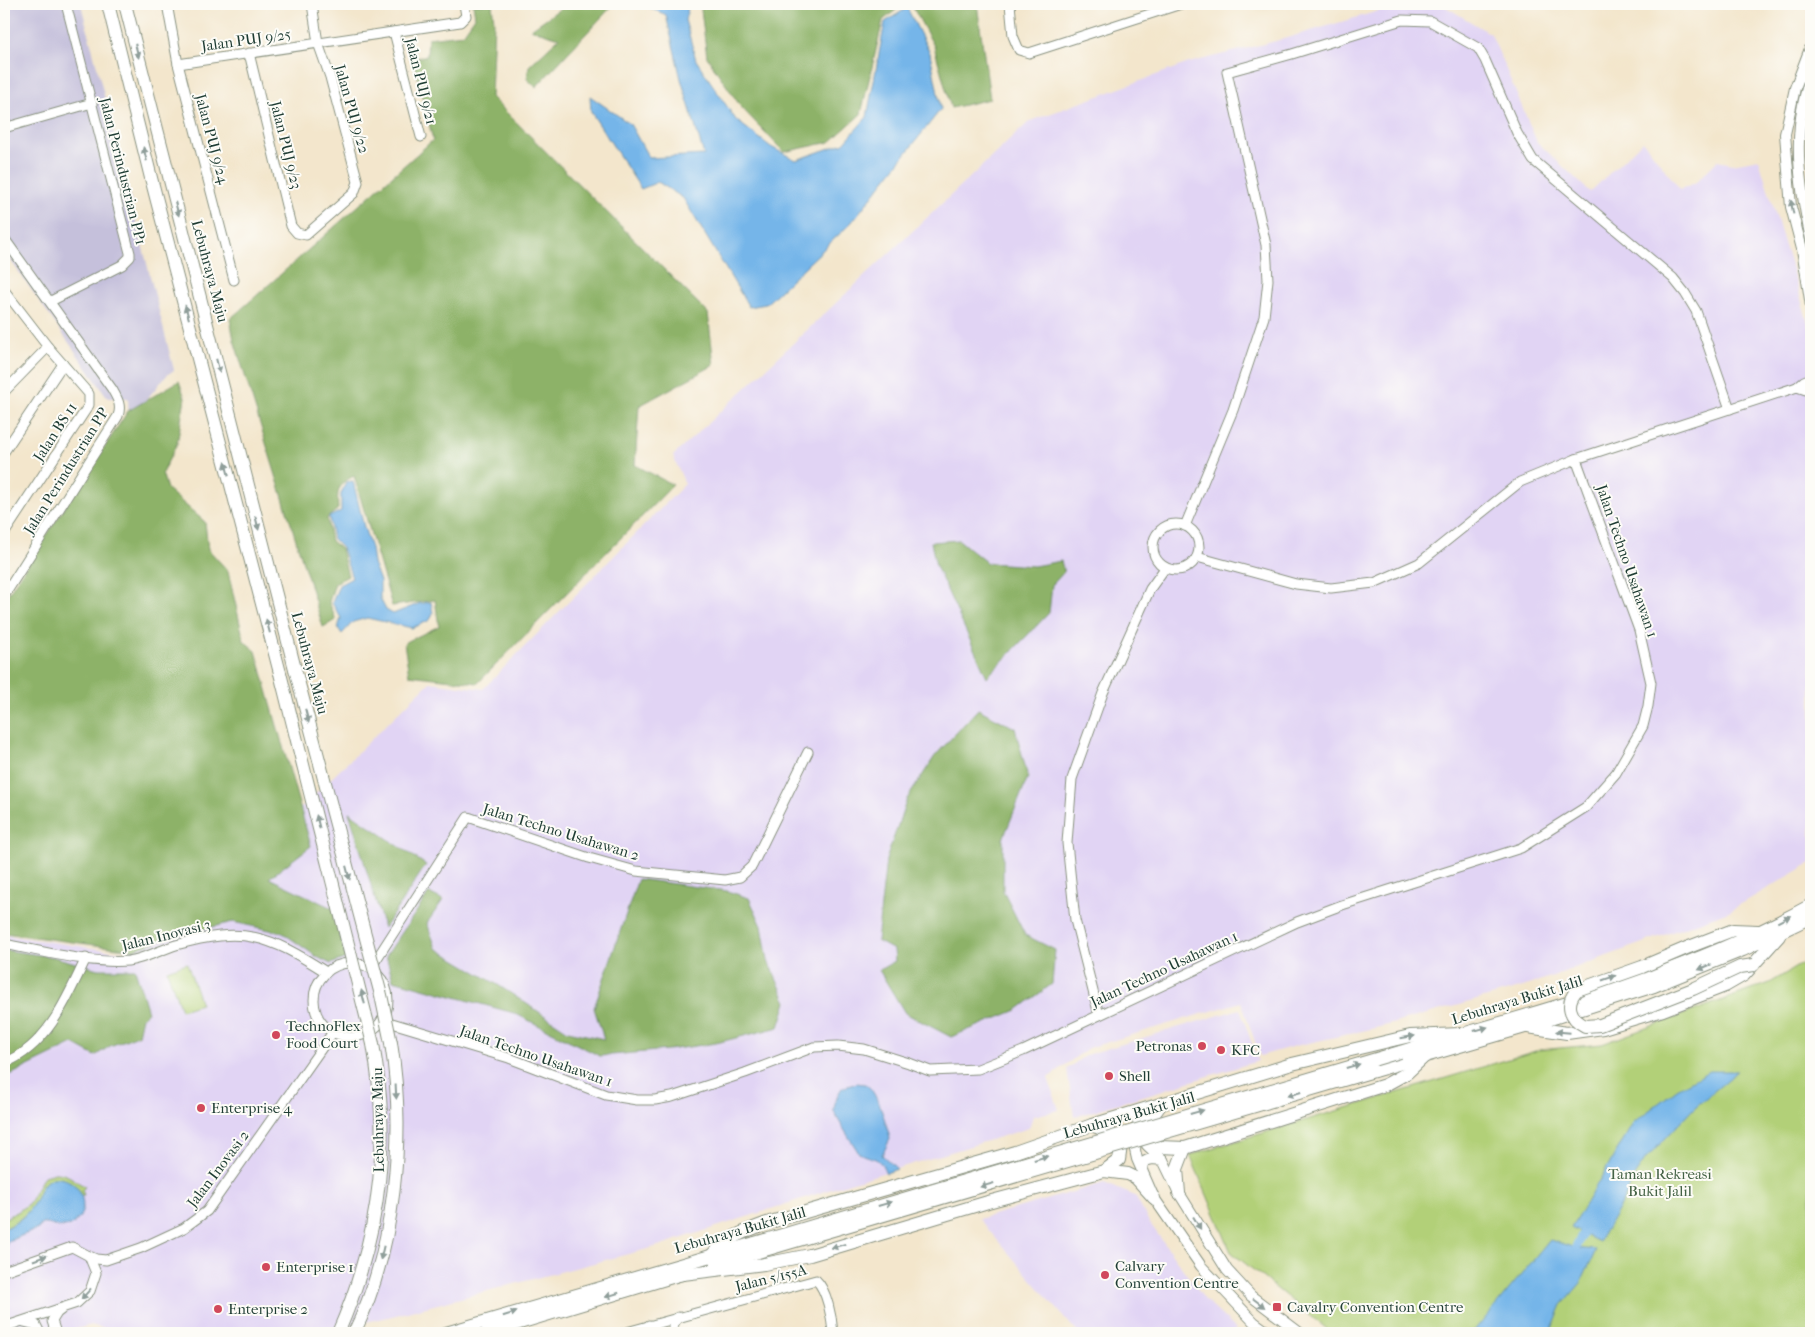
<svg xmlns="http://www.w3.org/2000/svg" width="1815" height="1337" viewBox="0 0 1815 1337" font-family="'IM FELL French Canon',serif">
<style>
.built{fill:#e1d4f4}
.industrial{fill:#c5c0db}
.green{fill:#b2d078;stroke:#688656}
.forest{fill:#8db268;stroke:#56784e}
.water{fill:#75b5e9;stroke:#4a798e}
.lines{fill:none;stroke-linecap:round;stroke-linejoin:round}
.canal{stroke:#75b5e9;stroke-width:9}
.minor-casing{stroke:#899280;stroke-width:11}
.major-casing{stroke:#899280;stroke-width:12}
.highway-casing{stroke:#899280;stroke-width:14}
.minor{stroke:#fff;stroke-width:9}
.major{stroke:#fff;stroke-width:10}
.highway{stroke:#fff;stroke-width:12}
.highway-bridge-casing{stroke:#899280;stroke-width:14;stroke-linecap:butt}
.highway-bridge{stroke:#fff;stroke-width:12}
.oneway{fill:#8f9e9a}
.poi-dot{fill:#d1495b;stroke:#fdfcf7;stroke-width:2}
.labels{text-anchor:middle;stroke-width:4;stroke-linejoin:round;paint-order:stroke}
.street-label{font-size:15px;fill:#1f3d34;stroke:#fdfcf7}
.poi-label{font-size:15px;fill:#1f3d34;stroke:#fdfcf7;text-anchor:start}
.park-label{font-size:15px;fill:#446245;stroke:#fdfcf7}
</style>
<rect width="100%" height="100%" fill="#fdfcf7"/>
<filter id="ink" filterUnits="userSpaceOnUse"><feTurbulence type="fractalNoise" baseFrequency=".02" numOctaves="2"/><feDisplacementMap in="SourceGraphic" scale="10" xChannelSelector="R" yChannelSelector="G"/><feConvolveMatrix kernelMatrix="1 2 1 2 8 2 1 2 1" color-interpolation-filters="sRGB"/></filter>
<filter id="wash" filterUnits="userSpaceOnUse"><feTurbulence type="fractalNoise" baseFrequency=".0096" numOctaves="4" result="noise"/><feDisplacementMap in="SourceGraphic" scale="20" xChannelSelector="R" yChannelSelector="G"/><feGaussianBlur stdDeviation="1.12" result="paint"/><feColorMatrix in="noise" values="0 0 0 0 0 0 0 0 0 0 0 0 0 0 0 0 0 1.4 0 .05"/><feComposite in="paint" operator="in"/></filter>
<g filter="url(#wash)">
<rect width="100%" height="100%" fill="#f3e6cc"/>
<!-- built -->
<g class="built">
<path d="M1441,4l50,30 46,108 53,50 53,-51 37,48 15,-6 22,-22 16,3 26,-5 52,174v530l-82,48 -206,76 -139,39 -89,20 -35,10 -19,-54 -153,46 -40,30 11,32 -26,6 -4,12 -179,55 -195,64 -263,69 -75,17h-203l-2,-3 -21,-5 -30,8h-57v-398l123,18 134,-106 169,-165 53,7 202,-205 -12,-28 357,-335 159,-58 91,-23 119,-35z"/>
<path d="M1240,1009l18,52 -184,56 -7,-48 19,-14z"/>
<path d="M1104,1183l31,13 14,26 56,78 31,29 -4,4h-154l-99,-114z"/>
</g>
<!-- industrial -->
<path class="industrial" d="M4,4h77l93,366 -7,5 -38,45 -1,-22h-20l-104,-147z"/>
<!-- green -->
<g class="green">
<path d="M1811,958v375h-479l-101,-81 -41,-97 349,-105 63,-6 168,-61z"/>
<path d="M187,963l14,41 -20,6 -14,-40z"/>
<path d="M55,1173c13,0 19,7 30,14l-3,3 2,5h-3c-6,-15 -29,-26 -39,-8 -4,7 -5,14 -11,21 -7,9 -17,16 -27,21v-10l15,-8 10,-8 15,-27z"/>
</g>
<!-- forest -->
<g class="forest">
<path d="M473,4h19l2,17 -3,76 217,216 6,52 -75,41 -4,59 38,20 -195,198 -69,-8 -5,-32 35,-17 -4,-26 -43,6 -38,-130c-17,8 -17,15 -16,33l-11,9 4,23 10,8 7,27 -13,7 -6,19 7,18 -13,7 -89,-287 -4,-21 203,-179 -20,-81 14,-4 1,-17 35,-4 12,-17z"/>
<path d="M567,4h47l-78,83 -9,-8 2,-13 30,-28 -28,-9z"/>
<path d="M702,4h202l-21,16 -22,94 -31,28 -46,10 -43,-45 -34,-50 -6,-47z"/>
<path d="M911,4h66l13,95 -39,9 -17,-62z"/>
<path d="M179,381l6,17 -8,46 -15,29 5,16 38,33 3,27 20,22 16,70 12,10 55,195 -42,32 65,31 12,49 -15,6 -14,-7 -34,-24 -50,-11 -63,15 -37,13 -129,-17v-333l124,-189z"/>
<path d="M959,540l28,23 47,3 27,-5 3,11 -12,13 -3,28 -62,64 -51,-111 -5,-24z"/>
<path d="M978,709l37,19 13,49 -25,62v52l22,44 30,15 -3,34 -35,26 -66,27 -46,-24 -26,-43 16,-9 -1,-11 -17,-9 9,-81 21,-61 28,-43z"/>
<path d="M349,812l77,53 -42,63z"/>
<path d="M638,879l89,12 22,7 13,28 6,35 19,41 -8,25 -63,16 -48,7 -68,6 -86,-43 -121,-33 -7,-24 43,-63 14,7 -16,23 9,25 62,37 70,46 36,8 -10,-31z"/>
<path d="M4,950l50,7 44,12h37l13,43 -6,5 -4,18 -28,11 -15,10 -22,-12 -61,30 -8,2z"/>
</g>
<!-- water -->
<g class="water">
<path d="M642,4h47l-4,16 11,40 40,60 35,27 25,13 48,-17 23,-26 18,-95 22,-14 23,45 11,56 -90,114 -85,81 -17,3 -66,-109 -25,-16 -17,7 -50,-77 -1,-16 40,28 19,34 55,-3 -23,-76 -15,-64z"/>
<path d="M353,481l11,46 7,21 2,15 7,18v17l6,12 7,4 25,-10 13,-2 2,11 -3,7 -18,8 -45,-10 -14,4 -11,12 -4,-6 3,-10 -9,-15 7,-18 13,-7 -10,-30 -9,-9 -4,-22 12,-6v-17l5,-12z"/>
<path d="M1709,1071h29l-44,37 -48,51 -11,16 -10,22 -26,45 -28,-14 63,-106 43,-33z"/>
<path d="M857,1083c4,1 8,0 11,3 10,9 19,40 22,53l-8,16 15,14 -11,4c-8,-19 -12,-12 -27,-20 -4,-6 -25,-39 -25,-42 0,-8 4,-17 8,-23z"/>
<path d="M53,1178c30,-3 40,36 18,47 -13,6 -20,-3 -30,-1l-3,5 -30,12 -4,9v-21c11,-5 21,-12 28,-23 8,-10 7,-24 21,-28z"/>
<path d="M1550,1240l26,8 20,2 -15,33 -19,22 -12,28h-77z"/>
</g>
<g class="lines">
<!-- canal -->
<path class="canal" d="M1576,1248l7,-15"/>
</g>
</g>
<g filter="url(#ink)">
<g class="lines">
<!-- minor casing -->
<g class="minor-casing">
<g id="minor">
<path d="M167,4l11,60 56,216"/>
<path d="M1010,4l3,32 6,14 10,3 152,-49"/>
<path d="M394,32l27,105"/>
<path d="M249,53l42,173 6,7 9,2 48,-42 4,-11 -28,-105 -12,-34 -6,-39"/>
<path d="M178,64l282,-42 6,-6 -2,-12"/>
<path d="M4,128l88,-25"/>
<path d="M4,238l108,151c5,9 10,16 6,27l-114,180"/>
<path d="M4,290l44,57 41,47v11l-85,129"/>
<path d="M51,301l71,-36 8,-8v-4l-64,-249"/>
<path d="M1797,387l9,3 5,-1"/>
<path d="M4,392l44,-45"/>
<path d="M4,452l59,-88"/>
<circle cx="1176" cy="547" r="23"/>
<path d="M1185,526l48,-116 31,-93 4,-37 -2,-35 -39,-173 65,-18 110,-34 28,1 48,27 7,12 32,73 16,27 140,118 12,15 11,18 34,98"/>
<path d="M1197,557l99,27 35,4 43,-5 45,-20 101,-81 56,-23 221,-72 7,-6 7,-3"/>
<path d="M4,944c37,7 87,20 124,17 17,-2 32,-11 48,-16 68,-19 92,-10 150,27"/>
<circle cx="351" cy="1000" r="37"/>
<path d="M372,966l96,-149 121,41 47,13 89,9 15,-3 12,-11 56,-114"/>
<path d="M1099,1015l-24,-95 -8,-77 5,-64 31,-86 47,-104 15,-21"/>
<path d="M382,1020l127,38 97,37 31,5h18l17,-3 73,-24 69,-26 24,-1 26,3 45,14 21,8 48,-2 45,-18 274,-129 45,-17 179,-57 65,-41 30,-34 27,-47 5,-20 3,-23 -12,-53 -63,-171"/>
<path d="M4,1063c43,-16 64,-66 82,-105"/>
<path d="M89,1256l7,3 10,1 35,-12 43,-20 23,-17 126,-179"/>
<path d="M4,1271l68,-24 17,9 7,17 -6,18 -13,12 -73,24"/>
<path d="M24,1322l12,3 4,8"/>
<path d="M649,1325l10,8"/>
<path d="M56,1333l-4,-12 5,-8 4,-3"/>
<path d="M623,1333l193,-53c11,10 16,38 17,53"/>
<path d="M673,1333v-8l5,-8"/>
</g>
</g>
<!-- major casing -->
<g class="major-casing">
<g id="major">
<path d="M1811,46l-16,42 -10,46 6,73 11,42 9,57"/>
<path d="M1811,76c-20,55 -12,108 0,163"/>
<path d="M1810,379l1,-1"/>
<path d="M1147,1109l-9,9 -3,32 2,9 17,39 47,68 53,56 15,11"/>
<path d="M1147,1145l16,15 16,33 48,77 24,26 49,37"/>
<path d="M1142,1170l1,-7c6,-5 12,-4 20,-3"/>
</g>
</g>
<!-- highway casing -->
<g class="highway-casing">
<g id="highway">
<path d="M108,4l43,174 129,495"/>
<path d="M125,4l170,665"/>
<path d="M1689,947l44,-17 25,1"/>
<path d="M1528,1027l39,6 36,-5 60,-18 62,-24 19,-11 35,-39"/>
<path d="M1400,1052c139,-41 284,-76 411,-147"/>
<path d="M1374,1071l151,-44 129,-41 89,-36 68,-33"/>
<path d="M1161,1104l-14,20v14l12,9 26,1 200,-63 22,-12 17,-16"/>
<path d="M1092,1125l19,8 10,13 -2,14 -15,11"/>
<path d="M1179,1193l-2,-24 8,-21"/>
<path d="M712,1255c16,-18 33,-24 55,-32l248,-71 77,-27 200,-61 118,-28 51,-2"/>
<path d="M716,1264l42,-12"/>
<path d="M675,1275l89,-11 46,-9 178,-53 116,-31 24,3 8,4 18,20"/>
<path d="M338,1333c30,-68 47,-145 43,-220 -1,-23 -4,-46 -8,-69"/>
<path d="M354,1333c41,-83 52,-199 37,-290"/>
<path d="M446,1333l309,-90"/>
<path d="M486,1333l196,-59"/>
</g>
</g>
<!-- minor -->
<use href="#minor" class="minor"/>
<!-- major -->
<use href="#major" class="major"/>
<!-- highway -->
<use href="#highway" class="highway"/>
<!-- highway-bridge casing -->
<g class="highway-bridge-casing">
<g id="highway-bridge">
<path d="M295,669l86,326 10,48"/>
<path d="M280,673l93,371"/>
<path d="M1689,947l-47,20 -65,23c-12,13 -8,28 8,36l15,-1 93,-36 47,-22 14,-2"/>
<path d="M755,1243l645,-191"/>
<path d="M758,1252l616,-181"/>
</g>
</g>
<!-- highway-bridge -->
<use href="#highway-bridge" class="highway-bridge"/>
</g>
<!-- one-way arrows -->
<defs><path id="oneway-solid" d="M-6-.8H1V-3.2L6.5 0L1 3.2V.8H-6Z" transform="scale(1.25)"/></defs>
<g class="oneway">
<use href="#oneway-solid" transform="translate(137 51) rotate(76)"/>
<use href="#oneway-solid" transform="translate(145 154) rotate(-104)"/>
<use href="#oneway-solid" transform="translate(1792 207) rotate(-101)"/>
<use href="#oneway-solid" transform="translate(177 209) rotate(75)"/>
<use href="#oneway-solid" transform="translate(187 312) rotate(-105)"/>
<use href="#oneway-solid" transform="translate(218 366) rotate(76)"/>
<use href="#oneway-solid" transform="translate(227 469) rotate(-104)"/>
<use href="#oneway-solid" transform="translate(257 523) rotate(76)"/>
<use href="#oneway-solid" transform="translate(268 626) rotate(-105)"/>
<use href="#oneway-solid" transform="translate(307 716) rotate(76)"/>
<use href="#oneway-solid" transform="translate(318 822) rotate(-104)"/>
<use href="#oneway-solid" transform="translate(348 873) rotate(75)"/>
<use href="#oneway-solid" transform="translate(1784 919) rotate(-27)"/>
<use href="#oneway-solid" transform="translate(1705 967) rotate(157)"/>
<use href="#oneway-solid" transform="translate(1609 978) rotate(-19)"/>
<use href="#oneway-solid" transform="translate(363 997) rotate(-104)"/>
<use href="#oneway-solid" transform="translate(1481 1029) rotate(-16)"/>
<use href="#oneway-solid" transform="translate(1563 1032) rotate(-175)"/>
<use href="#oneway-solid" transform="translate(1408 1037) rotate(-9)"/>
<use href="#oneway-solid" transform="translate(1353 1066) rotate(-16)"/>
<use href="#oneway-solid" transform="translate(396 1092) rotate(87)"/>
<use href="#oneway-solid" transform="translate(1294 1094) rotate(164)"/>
<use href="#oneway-solid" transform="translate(1197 1112) rotate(-16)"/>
<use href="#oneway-solid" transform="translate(1041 1158) rotate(-16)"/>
<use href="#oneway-solid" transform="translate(987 1185) rotate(164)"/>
<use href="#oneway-solid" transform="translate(885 1204) rotate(-16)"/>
<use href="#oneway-solid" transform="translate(1197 1223) rotate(59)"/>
<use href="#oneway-solid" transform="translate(838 1246) rotate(164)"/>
<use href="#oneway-solid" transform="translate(382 1253) rotate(103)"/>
<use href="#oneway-solid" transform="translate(40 1258) rotate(-19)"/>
<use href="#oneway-solid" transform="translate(86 1294) rotate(132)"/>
<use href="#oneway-solid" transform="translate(612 1295) rotate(163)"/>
<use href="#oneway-solid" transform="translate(1259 1303) rotate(37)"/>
<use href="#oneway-solid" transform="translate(510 1314) rotate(-17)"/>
</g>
</g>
<!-- markers -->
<g class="poi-dot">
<circle cx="276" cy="1035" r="5"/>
<circle cx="1202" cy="1046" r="5"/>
<circle cx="1221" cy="1050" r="5"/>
<circle cx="1109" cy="1076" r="5"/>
<circle cx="201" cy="1108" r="5"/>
<circle cx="266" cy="1267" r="5"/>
<circle cx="1105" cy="1275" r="5"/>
<rect x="1272" y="1302" width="10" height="10" rx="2.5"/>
<circle cx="218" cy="1309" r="5"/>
</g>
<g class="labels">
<!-- street labels -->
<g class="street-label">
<text transform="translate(246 40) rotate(-8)" y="5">Jalan PUJ 9/25</text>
<text transform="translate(421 81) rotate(76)" y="5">Jalan PUJ 9/21</text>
<text transform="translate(352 109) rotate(74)" y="5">Jalan PUJ 9/22</text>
<text transform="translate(212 139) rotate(75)" y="5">Jalan PUJ 9/24</text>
<text transform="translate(286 145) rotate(76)" y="5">Jalan PUJ 9/23</text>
<text transform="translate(123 171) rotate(76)" y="5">Jalan Perindustrian PP1</text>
<text transform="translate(210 271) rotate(75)" y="5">Lebuhraya Maju</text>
<text transform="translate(55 432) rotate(-57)" y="5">Jalan BS 11</text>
<text transform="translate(66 471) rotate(-58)" y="5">Jalan Perindustrian PP</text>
<text transform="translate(1627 561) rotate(71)" y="5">Jalan Techno Usahawan 1</text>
<text transform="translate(310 663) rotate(75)" y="5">Lebuhraya Maju</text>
<text transform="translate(561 832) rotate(17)" y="5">Jalan Techno Usahawan 2</text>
<text transform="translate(166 935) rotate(-14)" y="5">Jalan Inovasi 3</text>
<text transform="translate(1164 969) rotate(-25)" y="5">Jalan Techno Usahawan 1</text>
<text transform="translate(1517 1000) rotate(-17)" y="5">Lebuhraya Bukit Jalil</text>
<text transform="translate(536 1056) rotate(19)" y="5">Jalan Techno Usahawan 1</text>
<text transform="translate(1129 1115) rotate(-16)" y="5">Lebuhraya Bukit Jalil</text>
<text transform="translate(378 1120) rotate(-91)" y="5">Lebuhraya Maju</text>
<text transform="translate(218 1169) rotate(-53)" y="5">Jalan Inovasi 2</text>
<text transform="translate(740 1230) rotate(-16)" y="5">Lebuhraya Bukit Jalil</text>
<text transform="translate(771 1278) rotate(-14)" y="5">Jalan 5/155A</text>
</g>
<!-- poi labels -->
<g class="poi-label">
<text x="286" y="1031">TechnoFlex<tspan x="286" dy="17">Food Court</tspan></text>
<text x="1192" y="1051" text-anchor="end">Petronas</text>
<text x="1231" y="1055">KFC</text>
<text x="1119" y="1081">Shell</text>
<text x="211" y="1113">Enterprise 4</text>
<text x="1115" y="1271">Calvary<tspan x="1115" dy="17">Convention Centre</tspan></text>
<text x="276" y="1272">Enterprise 1</text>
<text x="1287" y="1312">Cavalry Convention Centre</text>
<text x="228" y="1314">Enterprise 2</text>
</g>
<!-- park labels -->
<g class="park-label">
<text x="1660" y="1179">Taman Rekreasi<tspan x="1660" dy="17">Bukit Jalil</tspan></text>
</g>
</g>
<!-- margin -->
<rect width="1815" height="1337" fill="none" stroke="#fdfcf7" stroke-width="20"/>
</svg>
